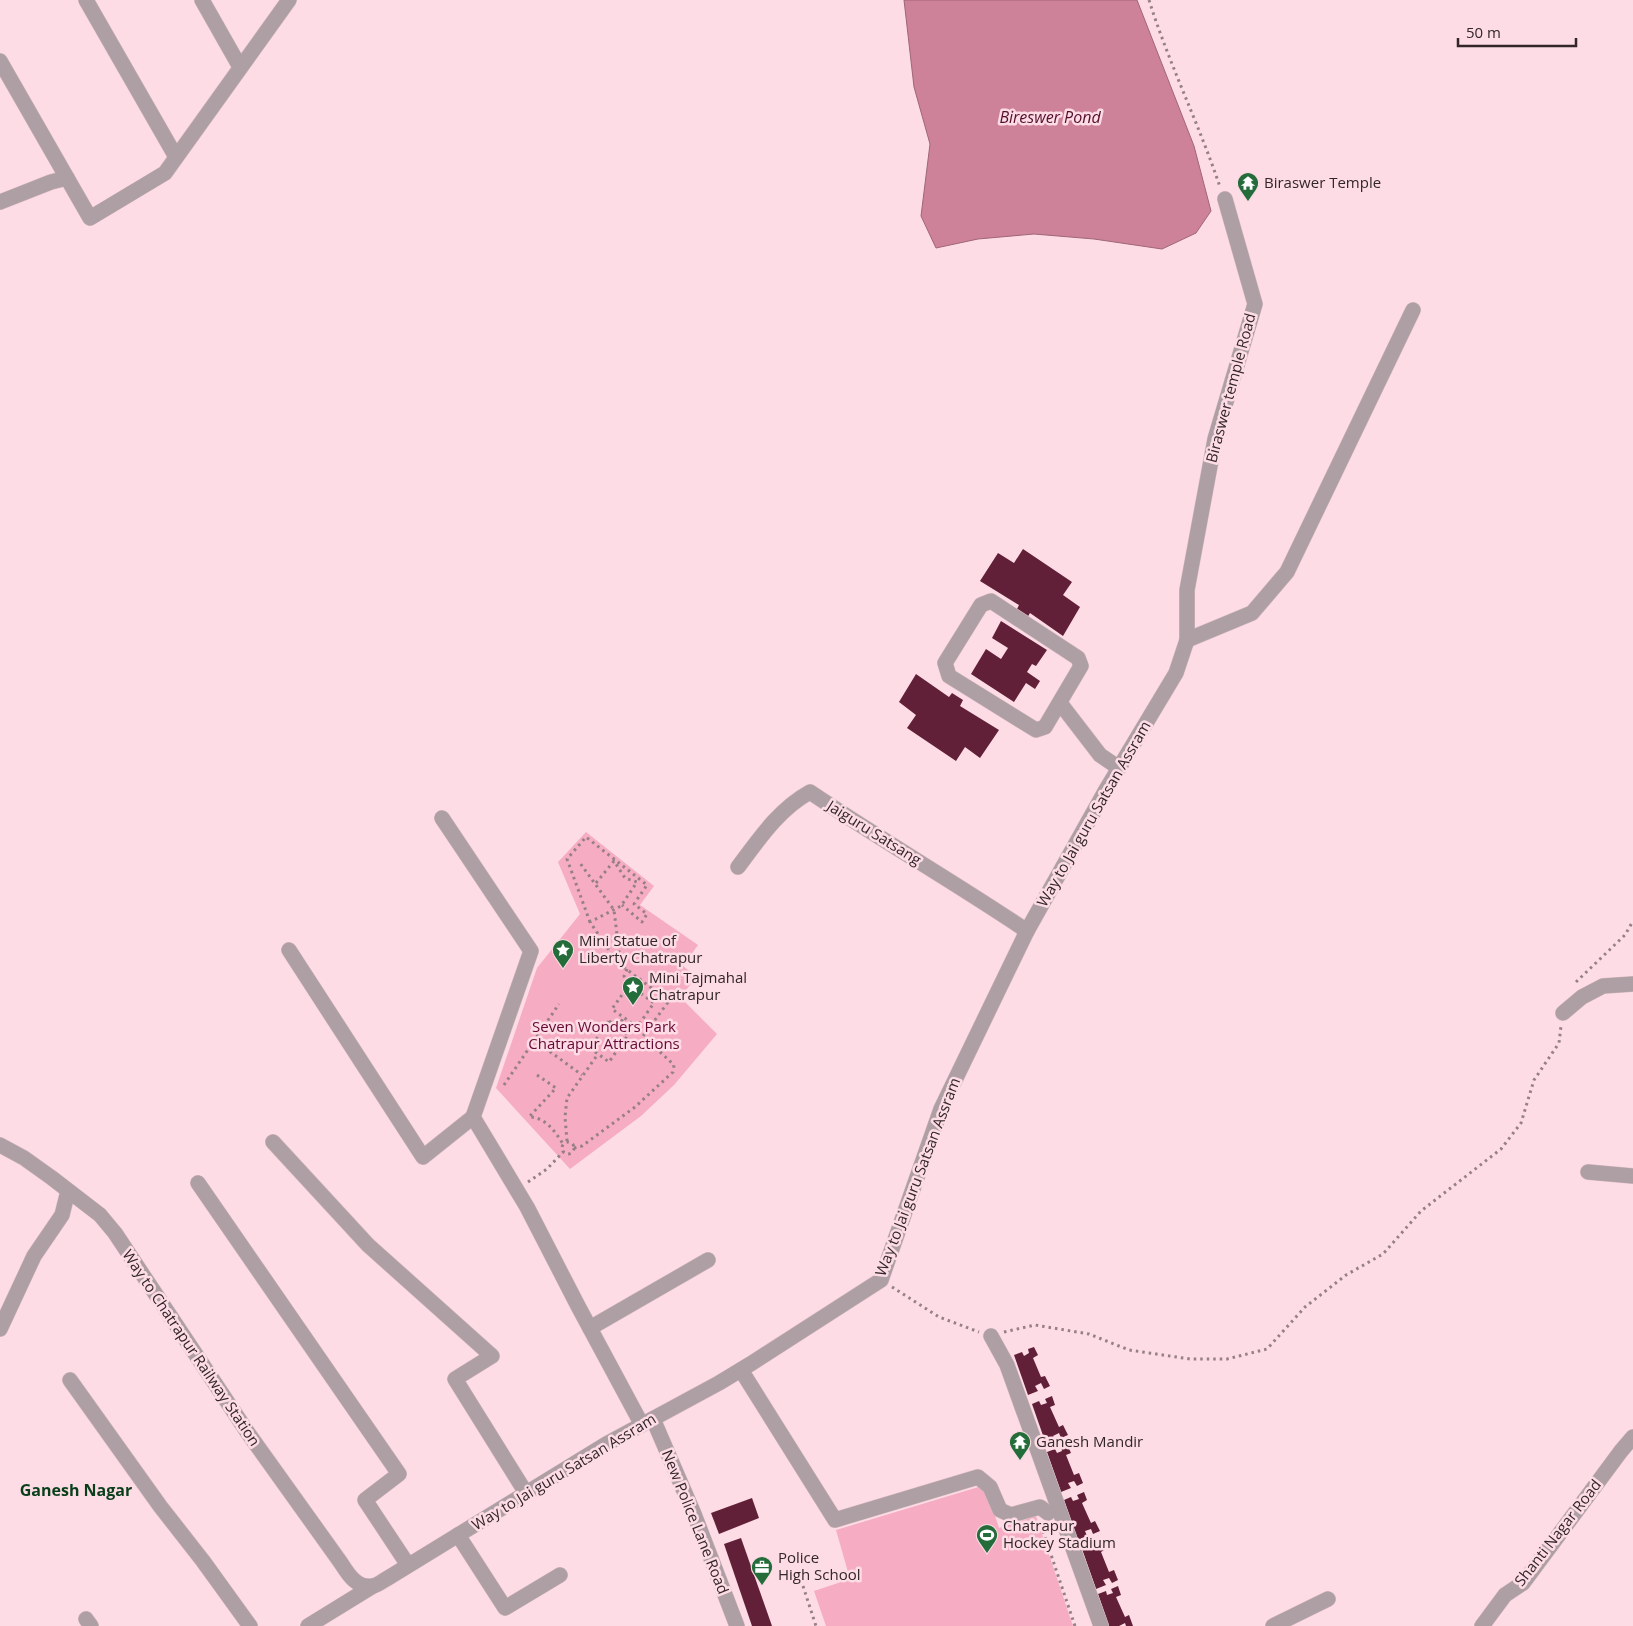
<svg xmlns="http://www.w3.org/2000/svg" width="1633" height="1626" viewBox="0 0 1633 1626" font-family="'Open Sans',sans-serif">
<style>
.green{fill:#f6acc2}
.water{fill:#ce8299;stroke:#9f6677}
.building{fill:#612038}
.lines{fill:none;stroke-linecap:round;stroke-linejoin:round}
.minor-casing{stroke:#d8bbc3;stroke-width:16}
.path{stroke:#968086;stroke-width:3;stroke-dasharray:2.5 4;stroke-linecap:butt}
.minor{stroke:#ad9fa3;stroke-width:15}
.labels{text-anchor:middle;stroke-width:5;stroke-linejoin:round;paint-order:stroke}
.poi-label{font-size:15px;fill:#322629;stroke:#fddce5;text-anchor:start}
.street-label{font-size:15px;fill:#322629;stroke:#fddce5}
.park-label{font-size:15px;fill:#650833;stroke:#fddce5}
.water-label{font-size:16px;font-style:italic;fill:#530f2c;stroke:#fddce5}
.neighbourhood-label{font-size:16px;font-weight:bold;fill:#093e1b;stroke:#fddce5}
</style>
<rect width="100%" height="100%" fill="#fddce5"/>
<!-- green -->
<g class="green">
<path d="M586,832l68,54 -14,19 58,40 -15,21 14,11 -17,20 37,37 -43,51 -33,31 -71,53 -74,-81 41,-120 43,-54 -22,-52z"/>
<path d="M985,1485l14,43 37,-12 37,110h-247l-12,-35 36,-12 -14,-49z"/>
</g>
<!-- water -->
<path class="water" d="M904,0h233l57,146 17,65 -15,22 -34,16 -68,-10 -60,-5 -56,5 -42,9 -15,-32 9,-72 -16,-57z"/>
<!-- building -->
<g class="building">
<path d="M1023,549l49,33 -9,13 17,12 -17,29 -33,-23 -3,5 -11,-7 3,-6 -39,-24 18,-28 16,10z"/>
<path d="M1001,621l46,29 -11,16 -4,-2 -5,8 13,9 -5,8 -9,-6 -12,19 -43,-28 15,-25 15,10 7,-11 -16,-10z"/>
<path d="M916,674l33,23 3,-4 11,7 -3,6 39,24 -19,28 -15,-11 -9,14 -49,-33 9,-13 -17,-13z"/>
<path d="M1034,1347l4,8 -5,3 8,19 4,-1 5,10 -6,3 -3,-6 -6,3 3,5 -10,4 -14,-40 8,-3 2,4 5,-3 -1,-4z"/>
<path d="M1052,1396l3,9 -5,2 9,20 4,-2 5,10 -7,3 -2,-5 -6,3 2,4 -9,4 -14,-40 7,-3 2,4 6,-2 -2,-4z"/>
<path d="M1067,1444l4,9 -5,2 8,20 5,-2 4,10 -6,3 -3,-5 -6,2 3,5 -10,4 -14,-40 8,-3 2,4 5,-2 -1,-4z"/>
<path d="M1084,1492l3,8 -5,3 9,20 4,-2 5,10 -7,3 -2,-5 -6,2 2,5 -9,4 -14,-40 7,-3 2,4 6,-2 -2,-4z"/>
<path d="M752,1498l7,20 -40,16 -8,-21z"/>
<path d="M741,1538l31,88h-20l-28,-82z"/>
<path d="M1102,1541l4,8 -5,3 8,20 5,-2 4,10 -6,3 -3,-5 -6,2 3,5 -10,4 -14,-40 8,-3 1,4 6,-2 -1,-5z"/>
<path d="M1118,1586l3,9 -5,2 9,20 4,-2 4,11h-7l-1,-3 -6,3h-10l-11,-32 8,-3 1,4 6,-2 -2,-4z"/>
</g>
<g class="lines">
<!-- minor casing -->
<g class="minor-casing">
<g id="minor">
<path d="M86,0l90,157"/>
<path d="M202,0l38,67"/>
<path d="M0,61l90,157 75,-45 124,-173"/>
<path d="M0,202l51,-20 16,-4"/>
<path d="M991,601l87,57 3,8 -36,61 -9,3 -87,-54 -4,-13 36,-58z"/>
<path d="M1187,640l65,-27 35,-41 126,-262"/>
<path d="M1060,703l40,52 19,13"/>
<path d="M442,818l89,133 -58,166 54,90 51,99 64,119"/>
<path d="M738,867c21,-28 41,-58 72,-75 71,48 146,91 217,139"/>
<path d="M289,950l134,207 50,-40"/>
<path d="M1563,1013l19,-16 21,-11 30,-2"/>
<path d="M273,1142l95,103 124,111 -37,23 71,114"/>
<path d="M0,1145l24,13 28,20 48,37 15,18 133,200 93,130c7,11 16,26 32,23 5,-1 11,-6 15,-8l220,-135 111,-60 33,-20 129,-83 60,-171 86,-178 80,-143 69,-115 11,-33v-50l28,-151 40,-135 -30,-105"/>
<path d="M1588,1172l45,4"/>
<path d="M198,1183l201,291 -34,26 43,65"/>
<path d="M590,1328l118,-68"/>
<path d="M0,1329l34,-73 28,-41 6,-24"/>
<path d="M991,1336l16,29 94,261"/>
<path d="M741,1370l94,150 143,-43 12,10 10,23 11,5 29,-8 8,6"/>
<path d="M70,1380l90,126 43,55 47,65"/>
<path d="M653,1419l41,95 43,112"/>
<path d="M458,1535l47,73 55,-33"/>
<path d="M86,1619l5,7"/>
<path d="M308,1626l65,-40"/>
<path d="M1273,1626l55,-27"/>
<path d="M1482,1626l23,-31 18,-12 98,-132 12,-14"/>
</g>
</g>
<!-- path -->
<g class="path">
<path d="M1149,0c20,64 50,124 71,187"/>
<path d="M596,883l18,-22 11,17 12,4 -16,24 -31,16 27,40"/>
<path d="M590,922l-23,-63 19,-22 61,48 -13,19 13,10 -5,8 -20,-17"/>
<path d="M627,969l-3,7 5,9 25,18 -17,24 -25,-18 17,-24"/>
<path d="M1576,982l49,-47 8,-14"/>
<path d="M609,1021l19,14 -19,27 -19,-14z"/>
<path d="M618,1027l6,-10"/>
<path d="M534,1040l48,35"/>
<path d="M537,1075l19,13 -27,29c16,0 26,14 34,27"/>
<path d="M504,1085l55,-81"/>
<path d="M567,1141l-2,-24 2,-19 31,-44"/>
<circle cx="568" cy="1148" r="6"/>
<path d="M574,1148l8,-2 53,-39 38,-35 1,-7 -31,-29 26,-35 -51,-38 1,-12 -5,-41 -34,-47"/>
<path d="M528,1182l19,-13 16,-17"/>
<path d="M892,1287l47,30 40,15"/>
<path d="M1004,1332l31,-7 54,9 40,16 61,9h37l40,-10 38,-42 41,-32 37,-21 38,-43 80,-62 20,-26 13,-43 25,-37 2,-17"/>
<path d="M1041,1525l34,101"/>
<path d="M803,1586l13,40"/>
</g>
<!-- minor -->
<use href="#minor" class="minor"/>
</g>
<!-- icons -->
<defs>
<g id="temple-pin" transform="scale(1.125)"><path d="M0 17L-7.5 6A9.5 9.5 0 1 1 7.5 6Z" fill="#246d3a" stroke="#fddce5"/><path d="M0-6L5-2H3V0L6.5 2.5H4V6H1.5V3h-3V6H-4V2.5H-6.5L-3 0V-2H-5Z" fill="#fff"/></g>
<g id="sight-pin" transform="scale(1.125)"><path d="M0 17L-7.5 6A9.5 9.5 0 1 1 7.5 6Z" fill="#246d3a" stroke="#fddce5"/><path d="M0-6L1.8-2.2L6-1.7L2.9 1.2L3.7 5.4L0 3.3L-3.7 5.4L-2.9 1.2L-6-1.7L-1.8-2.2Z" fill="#fff"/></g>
<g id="stadium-pin" transform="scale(1.125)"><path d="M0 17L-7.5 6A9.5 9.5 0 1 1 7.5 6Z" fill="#246d3a" stroke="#fddce5"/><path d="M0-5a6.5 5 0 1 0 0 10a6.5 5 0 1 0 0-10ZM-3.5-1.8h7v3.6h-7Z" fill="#fff"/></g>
<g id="office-pin" transform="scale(1.125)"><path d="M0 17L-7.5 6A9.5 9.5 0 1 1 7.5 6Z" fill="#246d3a" stroke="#fddce5"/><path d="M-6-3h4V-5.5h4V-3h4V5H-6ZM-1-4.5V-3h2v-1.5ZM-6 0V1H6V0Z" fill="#fff"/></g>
</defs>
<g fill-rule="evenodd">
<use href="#temple-pin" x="1248" y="183"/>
<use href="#sight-pin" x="563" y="950"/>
<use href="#sight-pin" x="633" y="987"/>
<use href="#temple-pin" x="1020" y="1442"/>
<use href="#stadium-pin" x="987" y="1535"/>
<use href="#office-pin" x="762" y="1567"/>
</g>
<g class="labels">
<!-- poi labels -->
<g class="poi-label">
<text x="1264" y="188">Biraswer Temple</text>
<text x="579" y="946">Mini Statue of<tspan x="579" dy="17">Liberty Chatrapur</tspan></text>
<text x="649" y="983">Mini Tajmahal<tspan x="649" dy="17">Chatrapur</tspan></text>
<text x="1036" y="1447">Ganesh Mandir</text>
<text x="1003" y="1531">Chatrapur<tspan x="1003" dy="17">Hockey Stadium</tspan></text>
<text x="778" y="1563">Police<tspan x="778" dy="17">High School</tspan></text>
</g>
<!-- street labels -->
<g class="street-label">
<text transform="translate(1231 388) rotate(-75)" y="5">Biraswer temple Road</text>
<text transform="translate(1094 814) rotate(-60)" y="5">Way to Jai guru Satsan Assram</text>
<text transform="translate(874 833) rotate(32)" y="5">Jaiguru Satsang</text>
<text transform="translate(918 1177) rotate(-69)" y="5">Way to Jai guru Satsan Assram</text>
<text transform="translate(191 1348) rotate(56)" y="5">Way to Chatrapur Railway Station</text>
<text transform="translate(564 1472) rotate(-31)" y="5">Way to Jai guru Satsan Assram</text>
<text transform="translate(695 1522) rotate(68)" y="5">New Police Lane Road</text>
<text transform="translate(1558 1533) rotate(-52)" y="5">Shanti Nagar Road</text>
</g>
<!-- park labels -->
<g class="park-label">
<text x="604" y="1032">Seven Wonders Park<tspan x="604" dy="17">Chatrapur Attractions</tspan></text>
</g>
<!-- water labels -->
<g class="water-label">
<text x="1050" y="123">Bireswer Pond</text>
</g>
<!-- neighbourhood labels -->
<g class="neighbourhood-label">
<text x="76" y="1496">Ganesh Nagar</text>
</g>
</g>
<!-- scale -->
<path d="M1458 38v8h118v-8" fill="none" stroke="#322629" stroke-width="2.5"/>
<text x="1466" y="38" font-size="15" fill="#322629" stroke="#fddce5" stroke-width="4" paint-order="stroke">50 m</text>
</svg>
